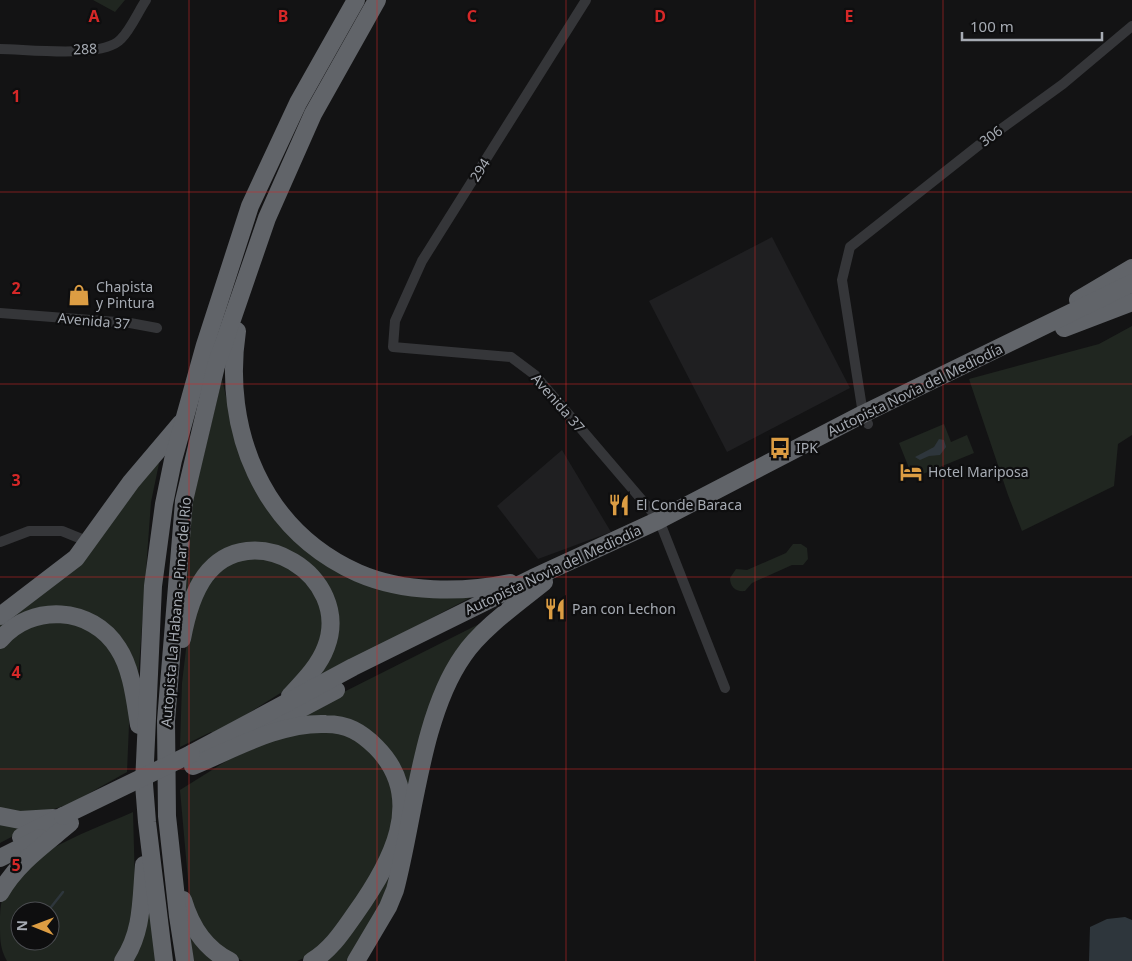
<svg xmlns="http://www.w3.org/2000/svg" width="1132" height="961" viewBox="0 0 1132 961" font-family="'Noto Sans',sans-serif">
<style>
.built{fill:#1f1f21}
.green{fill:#202620;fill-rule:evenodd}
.water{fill:#2e363c}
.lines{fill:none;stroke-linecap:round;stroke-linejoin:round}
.stream{stroke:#2e363c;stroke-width:2.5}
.street{stroke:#353639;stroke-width:10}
.highway{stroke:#616469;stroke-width:18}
.highway-bridge{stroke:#616469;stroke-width:18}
.grid{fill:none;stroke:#d62828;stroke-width:1;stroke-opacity:0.55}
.labels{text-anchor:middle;stroke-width:4.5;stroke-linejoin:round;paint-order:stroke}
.street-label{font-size:14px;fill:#a6abb3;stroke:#0e0e0f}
.poi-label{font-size:14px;fill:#a6abb3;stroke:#0e0e0f;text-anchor:start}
.grid-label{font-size:16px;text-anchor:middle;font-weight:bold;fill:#d62828;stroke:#0e0e0f;stroke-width:4.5;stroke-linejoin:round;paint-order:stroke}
</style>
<rect width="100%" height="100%" fill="#131314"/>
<!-- built -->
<g class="built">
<path d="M772,237l78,151 -123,64 -78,-151z"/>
<path d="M562,450l49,82 -73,27 -41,-53z"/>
</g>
<!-- green -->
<g class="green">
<path d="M93,0h32l-10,12z"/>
<path d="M1132,326v109l-14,9 -4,42 -92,45 -14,-36 -39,-116 130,-35z"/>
<path d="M222,379l13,57 13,37 96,100 137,19 -173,91 22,-34 -17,-80 -81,-19 -52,68 13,-118z"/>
<path d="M944,424l7,18 16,-7 7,18 -61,25 -14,-35z"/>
<path d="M162,449l-11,53 -14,192 -10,-40 -45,-41 -82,21v-9l40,-31z"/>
<path d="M793,544h8l6,4 1,11 -5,6h-11l-40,18 -7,8c-9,1 -15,-4 -15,-13l6,-9 11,1 39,-17z"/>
<path d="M263,556l39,16 22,37 -3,37 -31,41 -76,48 -3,-3 -31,15 2,-64 5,-42 8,-33 24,-39 23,-11z"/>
<path d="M52,617l38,10 29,33 11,41 -3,71 -57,32 -35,11 -35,-5v-161l16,-16z"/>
<path d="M487,620l-21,24 -79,250 -38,67h-32l21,-15 68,-141 -43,-74 -78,-7 23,-14z"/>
<path d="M338,730l23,10 32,40 4,35 -7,26 -30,56 -27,38 -24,21 -12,5h-54l-23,-11 -18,-22 -12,-26 -10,-112 48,-30 57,-25z"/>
<path d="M133,812l3,109 -18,40h-111c-7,-12 -7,-22 -7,-36 0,-12 0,-23 5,-34 22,-40 88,-61 128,-79zM20,911h30v30h-30z"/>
<path d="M0,822h40l-40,21z"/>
<path d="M149,906l8,55h-27z"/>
<path d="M188,931l33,30h-27z"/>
</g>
<!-- water -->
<g class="water">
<path d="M939,439l5,1 2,7 -6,8 -11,1 -9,4 -5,-3 19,-10z"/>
<path d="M1125,917l7,3v41h-43l1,-34 17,-8z"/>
</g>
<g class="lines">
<!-- stream -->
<path class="stream" d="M48,911l15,-19"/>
<!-- street -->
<g class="street">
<path d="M586,0l-164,261 -27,60 -2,26 118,10 24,18 124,145 66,168"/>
<path d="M0,49c27,0 103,10 121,-10 10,-10 17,-27 25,-39"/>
<path d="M0,313l130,10 27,5"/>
<path d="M868,424l-5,-10 -21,-134 8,-33 129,-102 84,-61 69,-58"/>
<path d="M0,542l29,-11h33l27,11"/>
</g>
<!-- highway -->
<g class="highway">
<path d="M1078,300l54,-32"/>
<path d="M1064,328l68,-26"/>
<path d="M237,331c-15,99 25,199 121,242 46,20 104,20 152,10"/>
<path d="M0,616l76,-58 55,-76 50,-59"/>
<path d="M182,639c4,-22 10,-45 23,-63 46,-62 148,0 121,71 -7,19 -22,34 -36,49"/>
<path d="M0,640c31,-37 92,-34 118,8 14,21 17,52 21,77"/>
<path d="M242,740l94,-50"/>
<path d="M191,754l162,-87 180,-89 126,-58 204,-106 269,-131"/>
<path d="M193,766c41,-17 87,-44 133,-42 21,0 35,8 50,23 52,52 14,118 -21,167 -12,17 -24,36 -43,47"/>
<path d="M0,816l20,4 33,-2"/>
<path d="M21,837l42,-21"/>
<path d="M0,858l40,-20"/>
<path d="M0,893c17,-30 44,-48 70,-70"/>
<path d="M183,900c8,27 22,49 47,61"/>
<path d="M123,961c20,-29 18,-62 21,-96"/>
<path d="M164,961l-17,-139 -3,-38 9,-198 11,-82 9,-44 32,-115 45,-139 48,-103 58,-103"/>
<path d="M185,961l-7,-45 -11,-100 -1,-95 18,-220 32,-135 51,-148 46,-104 64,-114"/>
<path d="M356,961l32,-54 7,-17c19,-71 26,-174 68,-234 18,-27 55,-53 81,-74"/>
</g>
<!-- highway-bridge -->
<path class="highway-bridge" d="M63,816l128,-62"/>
</g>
<!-- grid -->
<path class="grid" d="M189,0v961M377,0v961M566,0v961M755,0v961M943,0v961M0,192h1132M0,384h1132M0,577h1132M0,769h1132"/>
<!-- icons -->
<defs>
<g id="shop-bare" transform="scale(1.725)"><path d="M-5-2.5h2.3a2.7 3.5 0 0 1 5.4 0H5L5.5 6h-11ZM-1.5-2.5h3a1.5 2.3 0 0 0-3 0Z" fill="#dc9d43" stroke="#0e0e0f" stroke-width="2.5" paint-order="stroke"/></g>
<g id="bus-bare" transform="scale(1.725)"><path d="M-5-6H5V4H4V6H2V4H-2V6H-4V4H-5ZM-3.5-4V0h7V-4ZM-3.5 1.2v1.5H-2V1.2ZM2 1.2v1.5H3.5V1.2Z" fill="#dc9d43" stroke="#0e0e0f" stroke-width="2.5" paint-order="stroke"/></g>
<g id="hotel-bare" transform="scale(1.725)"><path d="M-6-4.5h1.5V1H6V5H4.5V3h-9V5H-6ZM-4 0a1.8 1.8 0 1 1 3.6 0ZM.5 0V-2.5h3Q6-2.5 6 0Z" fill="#dc9d43" stroke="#0e0e0f" stroke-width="2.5" paint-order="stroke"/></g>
<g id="restaurant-bare" transform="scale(1.725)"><path d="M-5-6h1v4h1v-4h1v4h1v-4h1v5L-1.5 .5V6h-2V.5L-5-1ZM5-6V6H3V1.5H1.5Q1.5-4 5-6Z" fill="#dc9d43" stroke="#0e0e0f" stroke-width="2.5" paint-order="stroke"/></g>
</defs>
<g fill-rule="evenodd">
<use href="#shop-bare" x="79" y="295"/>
<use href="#bus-bare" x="780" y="448"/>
<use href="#hotel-bare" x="911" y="472"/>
<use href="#restaurant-bare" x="619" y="505"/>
<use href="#restaurant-bare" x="555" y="609"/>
</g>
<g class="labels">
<!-- street labels -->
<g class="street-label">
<text transform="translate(85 49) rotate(-2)" y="5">288</text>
<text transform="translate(991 136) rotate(-36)" y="5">306</text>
<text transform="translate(480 170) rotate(-58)" y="5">294</text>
<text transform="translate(94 321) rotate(5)" y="5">Avenida 37</text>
<text transform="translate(915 390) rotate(-26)" y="5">Autopista Novia del Mediodía</text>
<text transform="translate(558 403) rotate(49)" y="5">Avenida 37</text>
<text transform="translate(553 570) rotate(-25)" y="5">Autopista Novia del Mediodía</text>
<text transform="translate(176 612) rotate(-85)" y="5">Autopista La Habana - Pinar del Río</text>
</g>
<!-- poi labels -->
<g class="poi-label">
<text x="96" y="292">Chapista<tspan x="96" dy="16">y Pintura</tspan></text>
<text x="796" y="453">IPK</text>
<text x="928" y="477">Hotel Mariposa</text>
<text x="636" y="510">El Conde Baraca</text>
<text x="572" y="614">Pan con Lechon</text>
</g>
</g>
<g class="grid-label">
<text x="94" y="22">A</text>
<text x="283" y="22">B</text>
<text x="472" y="22">C</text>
<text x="660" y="22">D</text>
<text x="849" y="22">E</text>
<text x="16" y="102">1</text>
<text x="16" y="294">2</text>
<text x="16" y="486">3</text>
<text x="16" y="678">4</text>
<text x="16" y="871">5</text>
</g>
<!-- north arrow -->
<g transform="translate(35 926) rotate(271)"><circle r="24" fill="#0e0e0f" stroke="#4b4d51"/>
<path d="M0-4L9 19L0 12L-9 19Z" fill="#dc9d43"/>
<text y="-8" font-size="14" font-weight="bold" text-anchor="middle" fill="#a6abb3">N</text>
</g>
<!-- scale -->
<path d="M962 32v8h140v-8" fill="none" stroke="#a6abb3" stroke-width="2.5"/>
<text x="970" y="32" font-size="15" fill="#a6abb3" stroke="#0e0e0f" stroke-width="4" paint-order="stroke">100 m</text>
</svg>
